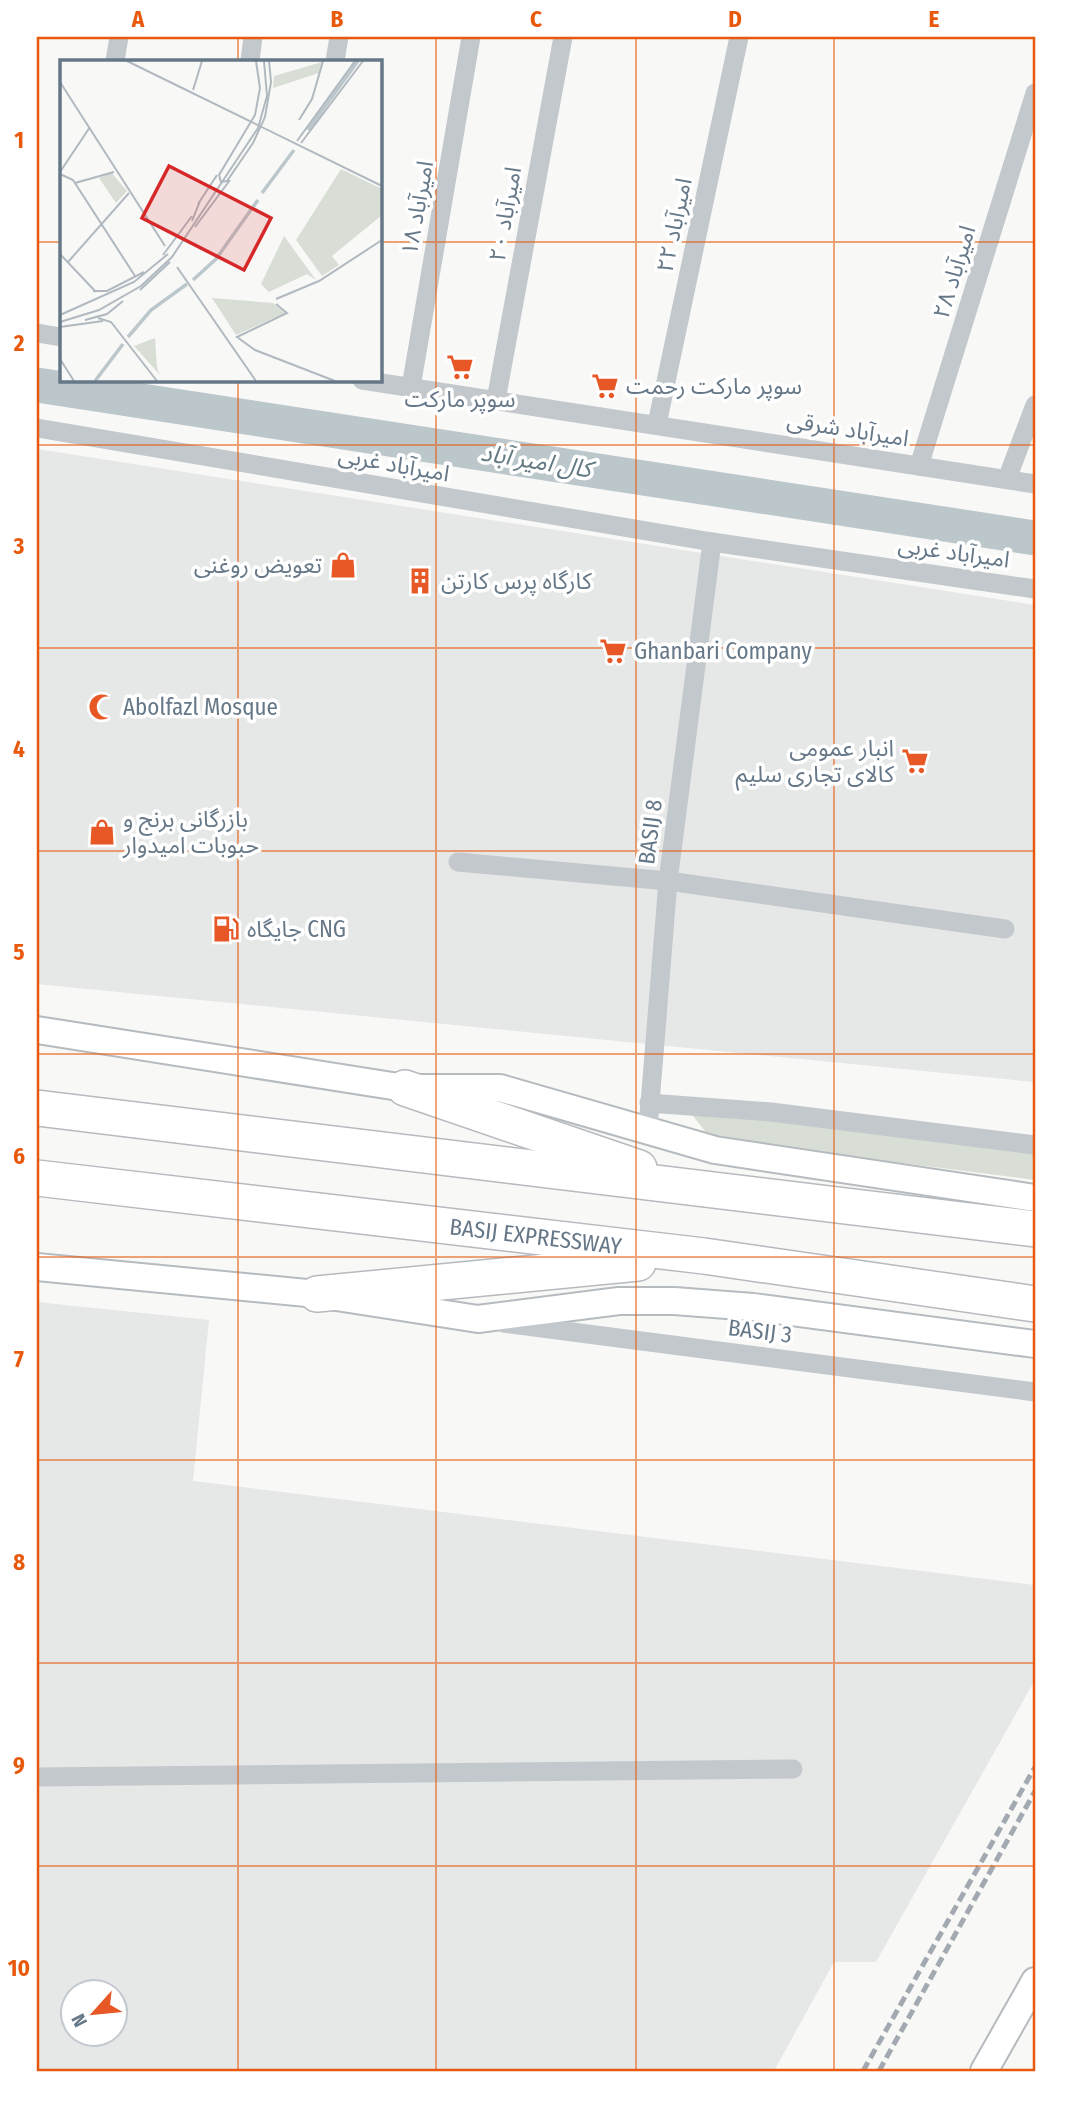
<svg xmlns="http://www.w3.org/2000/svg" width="1072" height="2108" viewBox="0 0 1072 2108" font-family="'Fira Sans Condensed','Noto Sans Arabic',sans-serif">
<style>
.built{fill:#e6e7e7;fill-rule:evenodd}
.green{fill:#d8ded5}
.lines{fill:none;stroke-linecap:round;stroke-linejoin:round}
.river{stroke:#bcc7cc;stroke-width:35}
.secondary-casing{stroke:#b6bbc0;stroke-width:30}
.highway-casing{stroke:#b6babe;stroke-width:38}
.street{stroke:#c3c8cc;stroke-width:19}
.secondary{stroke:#fff;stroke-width:26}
.highway{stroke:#fff;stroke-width:35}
.rail{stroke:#a2a9b0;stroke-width:5;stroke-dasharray:10 5;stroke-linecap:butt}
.grid{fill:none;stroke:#e8590c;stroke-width:2;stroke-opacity:0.55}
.labels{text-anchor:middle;stroke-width:7;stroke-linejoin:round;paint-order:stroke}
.street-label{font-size:23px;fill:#667888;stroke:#fff}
.poi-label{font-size:23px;fill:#667888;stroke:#fff;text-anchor:start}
.water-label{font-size:24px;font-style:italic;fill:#637a83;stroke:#fff}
.inset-river{fill:none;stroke:#bcc7cc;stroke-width:3.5}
.inset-road{fill:none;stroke:#b1b9c0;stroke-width:2}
.view{fill:#d62828;fill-opacity:0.15;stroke:#d62828;stroke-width:3.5}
.inset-edge{fill:none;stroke:#667888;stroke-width:3.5}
.neatline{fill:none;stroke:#e8590c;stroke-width:2.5}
.grid-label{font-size:23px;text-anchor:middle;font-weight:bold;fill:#e8590c}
</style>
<rect width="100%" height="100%" fill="#f8f8f6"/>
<!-- built -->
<g class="built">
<path d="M37,449l998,156v477l-998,-98z"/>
<path d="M37,1302l172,18 -16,161 842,104v95l-159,282h-42l-60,109h-737zM74,1993h42v42h-42z"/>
</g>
<!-- green -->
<path class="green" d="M689,1111l346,43v26l-314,-40 -12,-4z"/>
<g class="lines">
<!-- river -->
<path class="river" d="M37,385l998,153"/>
<!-- secondary casing -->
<g class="secondary-casing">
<g id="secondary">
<path d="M37,1030l368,58h95l215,62 320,48"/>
<path d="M37,1267l280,27 161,25 141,-18h55l79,6 282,37"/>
<path d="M984,2071l51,-90"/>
</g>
</g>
<!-- highway casing -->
<g class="highway-casing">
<g id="highway">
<path d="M405,1088l234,80"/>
<path d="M37,1108l998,121"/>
<path id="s1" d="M37,1178l667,78 331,48"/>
<path d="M317,1294l321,-31"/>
</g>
</g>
<!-- street -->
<g class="street">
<path d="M115,61l4,-24"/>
<path d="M250,61l3,-24"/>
<path d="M335,61l4,-24"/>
<path d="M37,333l24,4"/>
<path d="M362,380l673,104"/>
<path d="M411,387l60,-350"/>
<path d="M496,400l67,-363"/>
<path d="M657,424l82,-387"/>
<path d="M37,428l675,114 323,47"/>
<path d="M919,466l116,-373"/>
<path d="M1007,479l28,-74"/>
<path d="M458,862l210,19 337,48"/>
<path d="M649,1103l122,9 264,33"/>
<path d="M648,1128l20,-247 44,-339"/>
<path d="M503,1323l532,69"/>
<path d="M37,1777l756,-8"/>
</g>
<!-- secondary -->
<use href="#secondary" class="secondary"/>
<!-- highway -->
<use href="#highway" class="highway"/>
<!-- rail -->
<g class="rail">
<path d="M863,2071l172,-304"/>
<path d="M879,2071l156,-280"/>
</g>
</g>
<!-- grid -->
<path class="grid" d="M238,37v24M436,37v2034M636,37v2034M834,37v2034M37,242h24M380,242h655M238,380v1691M37,445h998M37,648h998M37,851h998M37,1054h998M37,1257h998M37,1460h998M37,1663h998M37,1866h998"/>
<!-- icons -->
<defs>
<g id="supermarket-bare" transform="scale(2.1)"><path d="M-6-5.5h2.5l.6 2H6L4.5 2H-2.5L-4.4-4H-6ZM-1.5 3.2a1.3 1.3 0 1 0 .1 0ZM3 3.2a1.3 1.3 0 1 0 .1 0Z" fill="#e85726" stroke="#fff" stroke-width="2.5" paint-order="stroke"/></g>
<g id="shop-bare" transform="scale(2.1)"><path d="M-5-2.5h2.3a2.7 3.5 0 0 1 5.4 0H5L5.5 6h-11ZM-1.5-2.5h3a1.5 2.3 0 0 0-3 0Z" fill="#e85726" stroke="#fff" stroke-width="2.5" paint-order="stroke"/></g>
<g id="building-bare" transform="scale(2.1)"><path d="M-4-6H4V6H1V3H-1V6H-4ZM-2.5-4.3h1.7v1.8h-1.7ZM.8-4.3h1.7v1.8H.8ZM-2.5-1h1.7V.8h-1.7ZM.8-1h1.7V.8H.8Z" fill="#e85726" stroke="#fff" stroke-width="2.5" paint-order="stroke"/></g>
<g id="mosque-bare" transform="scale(2.1)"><path d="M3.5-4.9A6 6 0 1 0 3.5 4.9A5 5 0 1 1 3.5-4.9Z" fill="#e85726" stroke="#fff" stroke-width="2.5" paint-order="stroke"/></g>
<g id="fuel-bare" transform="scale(2.1)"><path d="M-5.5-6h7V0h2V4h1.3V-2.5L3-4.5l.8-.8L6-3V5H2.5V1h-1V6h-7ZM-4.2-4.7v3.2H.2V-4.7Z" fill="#e85726" stroke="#fff" stroke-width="2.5" paint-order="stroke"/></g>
</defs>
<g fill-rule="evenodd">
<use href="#supermarket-bare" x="460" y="367"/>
<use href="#supermarket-bare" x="605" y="386"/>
<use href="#shop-bare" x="343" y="565"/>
<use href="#building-bare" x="420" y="581"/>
<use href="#supermarket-bare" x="613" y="651"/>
<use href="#mosque-bare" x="102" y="707"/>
<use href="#supermarket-bare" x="915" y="761"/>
<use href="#shop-bare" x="102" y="832"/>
<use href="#fuel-bare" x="226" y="929"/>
</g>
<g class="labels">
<!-- street labels -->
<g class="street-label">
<text transform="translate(417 208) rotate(-80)" y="8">امیرآباد ۱۸</text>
<text transform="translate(505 214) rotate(-80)" y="8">امیرآباد ۲۰</text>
<text transform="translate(674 225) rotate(-78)" y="8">امیرآباد ۲۲</text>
<text transform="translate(954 272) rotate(-73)" y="8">امیرآباد ۲۸</text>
<text transform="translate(848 429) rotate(9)" y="8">امیرآباد شرقی</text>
<text transform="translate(394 464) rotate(10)" y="8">امیرآباد غربی</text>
<text transform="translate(954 552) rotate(8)" y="8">امیرآباد غربی</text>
<text transform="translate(650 832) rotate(-83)" y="8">BASIJ 8</text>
<text dy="8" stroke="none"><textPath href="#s1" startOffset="502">BASIJ EXPRESSWAY</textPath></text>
<text transform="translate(760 1331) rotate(7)" y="8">BASIJ 3</text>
</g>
<!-- poi labels -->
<g class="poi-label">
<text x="626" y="394">سوپر مارکت رحمت</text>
<text x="460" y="407" text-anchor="middle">سوپر مارکت</text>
<text x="322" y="573" text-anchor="end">تعویض روغنی</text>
<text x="441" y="589">کارگاه پرس کارتن</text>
<text x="634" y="659">Ghanbari Company</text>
<text x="123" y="715">Abolfazl Mosque</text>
<text x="894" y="756" text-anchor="end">انبار عمومی<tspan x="894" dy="26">کالای تجاری سلیم</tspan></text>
<text x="123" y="827">بازرگانی برنج و<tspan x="123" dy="26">حبوبات امیدوار</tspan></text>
<text x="247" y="937">جایگاه CNG</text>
</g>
<!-- water labels -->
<g class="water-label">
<text transform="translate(536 461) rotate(9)" y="8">کال امیر آباد</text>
</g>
</g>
<!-- overview -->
<g transform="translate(60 60)">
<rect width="322" height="322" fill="#f8f8f6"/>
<path d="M262,2l-3,11 -46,15 1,-12zM281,109l41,20v26l-50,41 7,9 -17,11 -26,-36zM51,112l16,19 -11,12 -17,-25zM224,176l32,44 -9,-6 -38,18 -8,-8zM152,238l61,5 12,10 -49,22zM95,278l2,30 3,7 -26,-29z" fill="#d8ded5"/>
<path class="inset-river" d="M248,70l50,-69M202,133l32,-43M133,220l23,-21 42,-59M68,277l23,-27 36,-26M35,321l28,-37"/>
<path class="inset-road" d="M67,1l255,125M196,1l4,27 -5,27 -36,60 2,7 6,-1 26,-38 12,-26 6,-35 -2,-21M0,22l105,164M133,30l9,-29M239,60l13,-21 11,-38M237,81l58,-80M241,83l62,-82M0,112l30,-45M0,114l13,6 62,96M15,123l39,-11M138,144l19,-29M132,161l8,-20M135,167l35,-47M0,194l36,38M103,195l29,-39M8,202l61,-69M117,207l79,114M80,230l30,-28M33,231h14l37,-19M216,239l43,-18 63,-41M216,244l11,9 -50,24 18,13 80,31M0,255l74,-33 34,-28M38,258l13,4 46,59M25,260l22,-6 16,-13M0,262l39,-12 42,-24 31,-29 86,-129 9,-32 -3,-35M0,267l43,-6M0,299l14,22"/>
<path class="view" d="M109,106l102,52 -27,52 -102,-52z"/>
<rect width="322" height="322" class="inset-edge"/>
</g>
<!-- border -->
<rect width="1072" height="2108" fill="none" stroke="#ffffff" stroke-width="77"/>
<!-- north arrow -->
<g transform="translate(94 2013) rotate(243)"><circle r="33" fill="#ffffff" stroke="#c2c9cf" stroke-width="2"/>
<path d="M0-5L12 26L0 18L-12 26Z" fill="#e85726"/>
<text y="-10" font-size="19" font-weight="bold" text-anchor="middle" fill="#667888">N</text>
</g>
<rect x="38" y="38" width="996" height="2032" class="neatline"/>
<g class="grid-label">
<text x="138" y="27">A</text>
<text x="337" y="27">B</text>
<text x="536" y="27">C</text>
<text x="735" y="27">D</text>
<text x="934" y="27">E</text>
<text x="19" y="148">1</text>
<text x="19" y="351">2</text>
<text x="19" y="554">3</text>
<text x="19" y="757">4</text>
<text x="19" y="960">5</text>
<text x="19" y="1164">6</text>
<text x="19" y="1367">7</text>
<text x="19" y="1570">8</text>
<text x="19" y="1773">9</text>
<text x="19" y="1976">10</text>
</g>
</svg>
